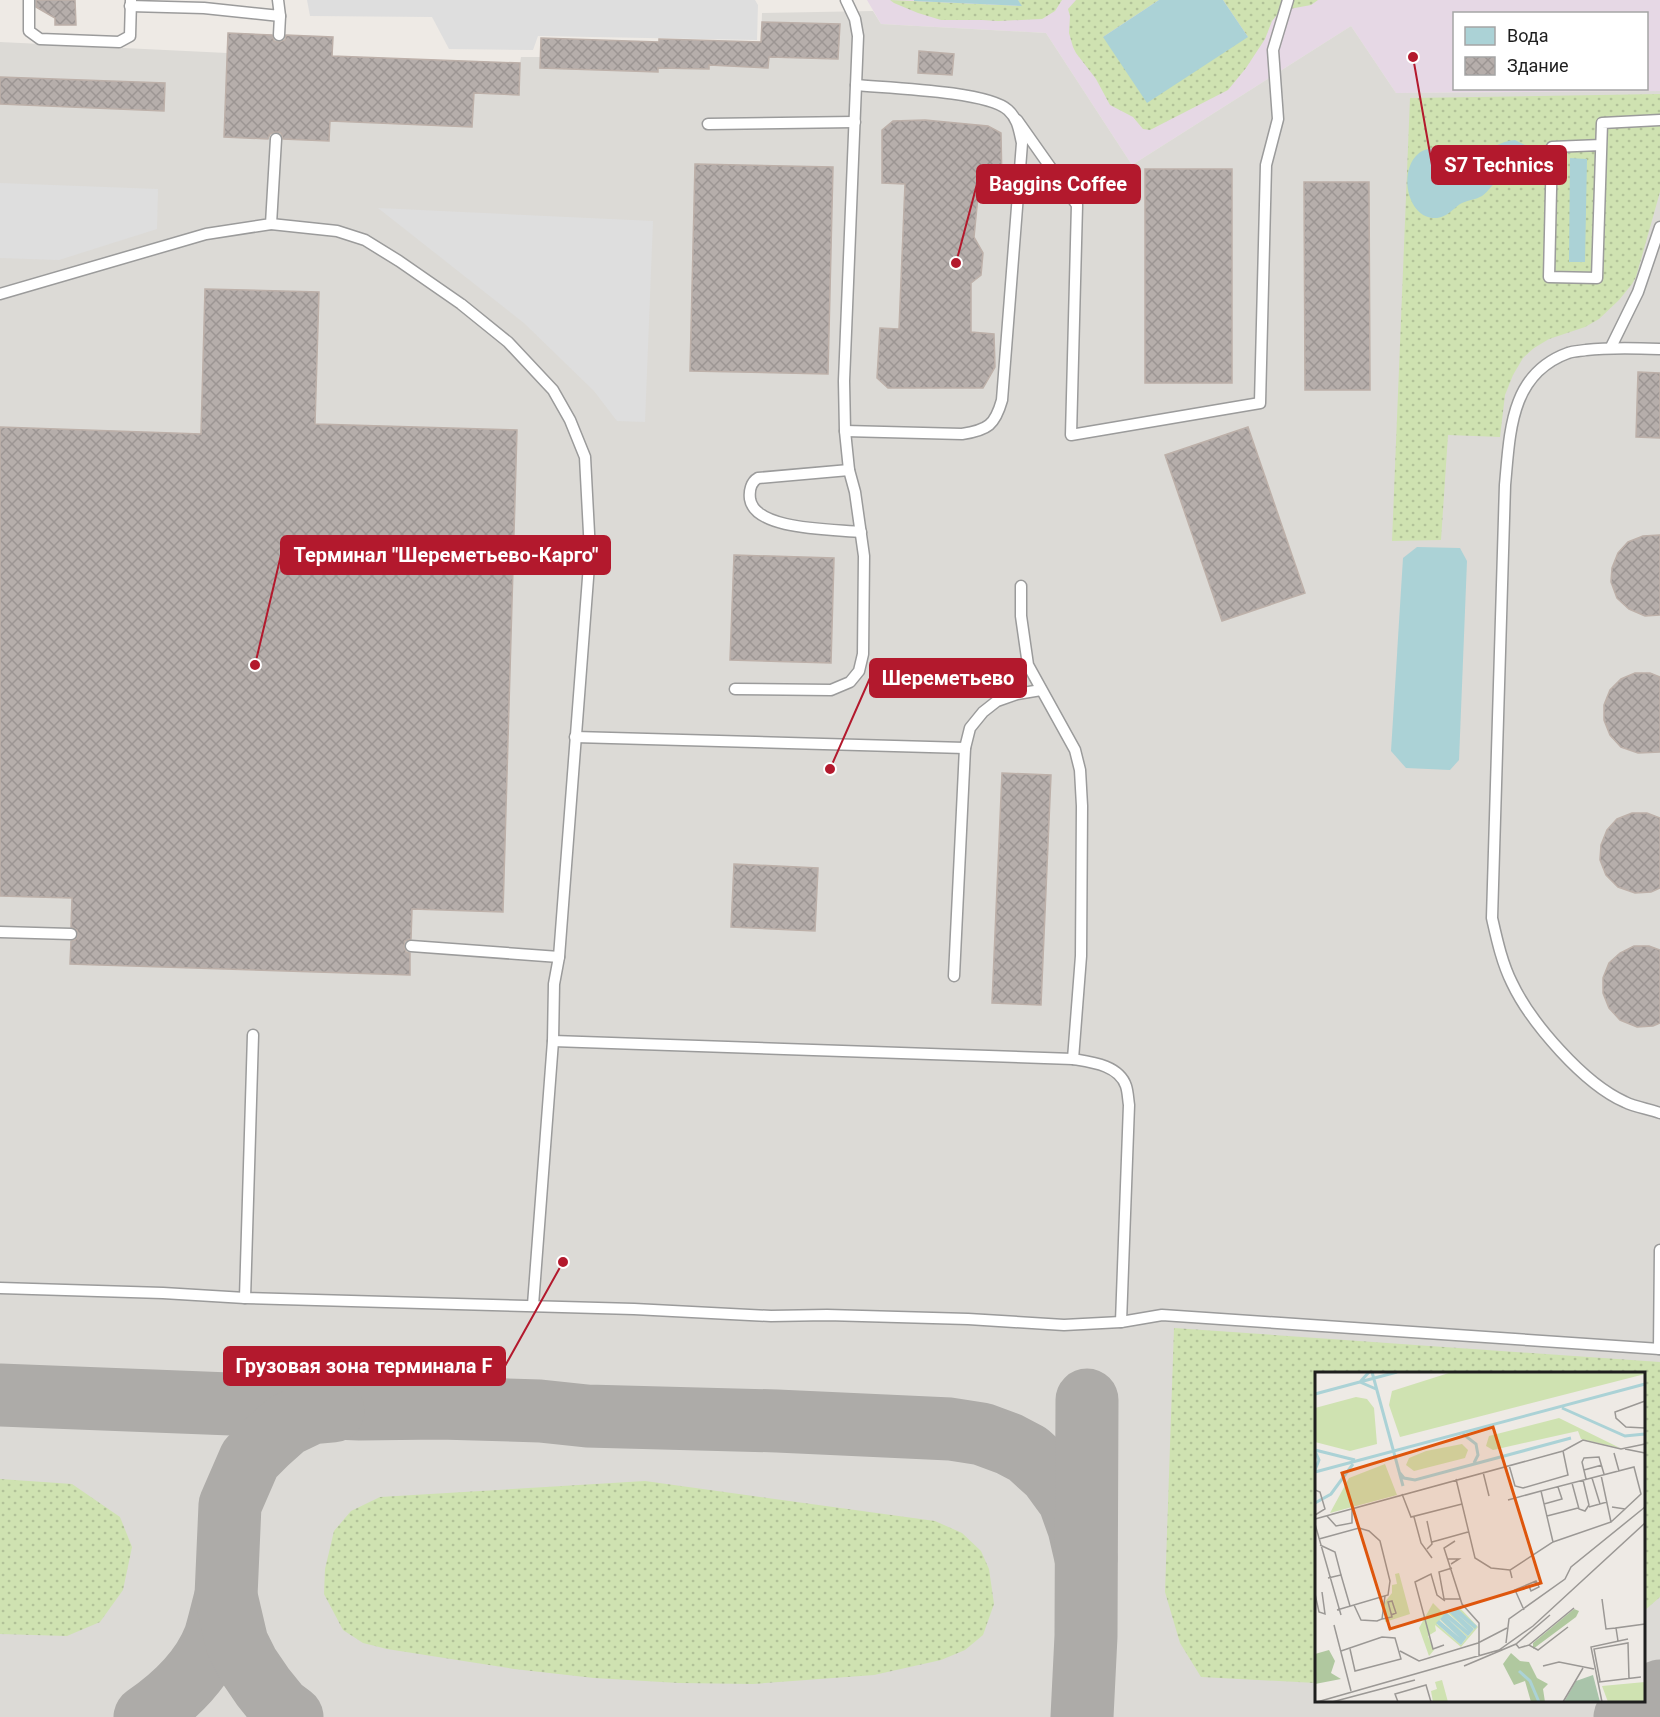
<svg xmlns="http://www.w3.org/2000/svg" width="1660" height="1717" viewBox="0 0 1660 1717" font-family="Roboto,sans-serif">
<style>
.industrial{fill:#e6d8e5;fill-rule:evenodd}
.airport{fill:#dcdad6;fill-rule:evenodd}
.grass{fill:url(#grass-dots)}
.parking{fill:#dedede}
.water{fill:#abd2d6}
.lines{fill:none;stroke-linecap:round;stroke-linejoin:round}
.taxiway{stroke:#adaba8;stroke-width:63}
.building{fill:url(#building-cross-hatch);stroke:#bdb0a9;stroke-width:1.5}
.service-casing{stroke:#9b9b9b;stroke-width:13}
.service{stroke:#fff;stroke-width:10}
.inset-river{fill:none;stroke:#abd2d6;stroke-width:3}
.inset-road{fill:none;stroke:#9b9895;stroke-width:1.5}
.view{fill:#de560d;fill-opacity:0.15;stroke:#de560d;stroke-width:3}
.inset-edge{fill:none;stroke:#1e1e1e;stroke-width:3}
.leader{fill:none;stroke:#b3192d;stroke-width:2}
.callout-dot{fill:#b3192d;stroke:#fff;stroke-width:2}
.callout{fill:#b3192d;stroke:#b3192d;stroke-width:2}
.callout-label{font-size:20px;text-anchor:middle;font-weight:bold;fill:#fff}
</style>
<defs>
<pattern id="grass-dots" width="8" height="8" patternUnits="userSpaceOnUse" patternTransform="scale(1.5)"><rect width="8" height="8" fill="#cfe2b1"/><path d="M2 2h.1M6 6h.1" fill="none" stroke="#b1c198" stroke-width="1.8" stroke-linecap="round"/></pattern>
<pattern id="building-cross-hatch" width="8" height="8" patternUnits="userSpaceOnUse" patternTransform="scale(1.5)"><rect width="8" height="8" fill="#b6aeab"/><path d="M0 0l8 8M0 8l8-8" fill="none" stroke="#9c9593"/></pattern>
</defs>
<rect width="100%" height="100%" fill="#eeeae5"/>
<!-- industrial -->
<path class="industrial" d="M867,0h793v91l-264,2 -45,-67 -219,139 -86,-132 -165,-9zM1454,14h192v74h-192z"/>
<!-- airport -->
<path class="airport" d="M873,11l8,13 165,9 86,132 219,-139 45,67 264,-2v1626h-1660v-1675l227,11 1,-20 51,2 54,2v19l187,7 1,-6h19l1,-19 117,4 1,-3 102,3 1,-29zM1316,1374h328v326h-328z"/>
<!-- grass -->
<g class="grass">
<path d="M890,0l131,6 -3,-6h44l-7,11 -13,8 -44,2 -16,-1h-41l-23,-7 -24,-10z"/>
<path d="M1076,0h83l-56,37h145l-25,-37h95l-7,5 -27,5 -7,5 -5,6 -7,18 -19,29 -18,22 -78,40 -7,-1 -10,-12 -23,-12 -14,-26 -20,-26 -3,-6 -4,-14 1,-17 -2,-7z"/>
<path d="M1660,94v98l-24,85 -4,7 -13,16 -20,19 -14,8 -36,12 -15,9 -11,10 -10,17 -8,20 -5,42 -52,-2 -7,105 -49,1 18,-443z"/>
<path d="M1174,1328l486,34v235l-16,14v-237h-328v309l-115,-6 -21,-34 -15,-51z"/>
<path d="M0,1479l72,5 48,33 12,30 -9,43 -23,32 -33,14 -67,-2z"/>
<path d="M645,1481l290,40 27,12 19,18 8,18 5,35 -11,31 -18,15 -24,10 -67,15 -121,9 -74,-1 -85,-5 -80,-9 -127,-20 -24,-6 -20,-13 -19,-36 1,-25 9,-38 17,-20 29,-14z"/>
</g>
<!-- parking -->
<g class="parking">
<path d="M307,0h448l3,5 -1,35 -219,-4 -5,14 -84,-1 -17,-32 -122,-1z"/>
<path d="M0,183l158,6 -1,40 -98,31 -59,-2z"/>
<path d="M378,208l275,13 -8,201 -28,-1 -23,-30 -70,-68z"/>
</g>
<!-- water -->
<g class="water">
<path d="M914,0h104l4,6 -108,-5z"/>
<path d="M1159,0h64l25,37 -101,66 -44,-66z"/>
<path d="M1515,140l10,5 4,5c0,16 -18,18 -28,27 -7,5 -12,14 -19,19 -7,4 -15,4 -22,8 -7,5 -13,13 -23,14 -30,2 -39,-47 -19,-64 15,-12 37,-2 53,-2 16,1 28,-11 44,-12z"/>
<path d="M1570,158l17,1 -2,103h-16z"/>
<path d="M1417,547l43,1 7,13 -8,199 -9,10 -44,-2 -15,-17 12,-193z"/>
</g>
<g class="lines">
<!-- taxiway -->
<g class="taxiway">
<path d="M0,1395l360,14 80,-1 100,3 47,5 190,5 173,8 32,5 27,10 19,10 22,20 19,26 10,28 7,30"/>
<path d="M145,1717c29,-20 57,-46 70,-80 4,-13 7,-27 11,-41"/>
<path d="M292,1717l-12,-9 -17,-21 -15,-22 -11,-22 -11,-47 4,-91 20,-46 17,-17 19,-17 25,-12 22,-2"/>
<path d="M1082,1717l4,-81 1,-236"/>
<path d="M1625,1717l35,-26"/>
</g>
</g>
<!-- building -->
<g class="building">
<path d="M36,0h39l1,25h-21v-7l-19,-11z"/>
<path d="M762,22l78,2 -2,35 -69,-2 -1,11 -59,-3v4l-51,-1v4l-118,-4 1,-30 118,4v-3l102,3z"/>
<path d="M228,33l44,2 2,6 5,1 6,-2 1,-5 47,2 -1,19 188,7 -1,32 -45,-2 -2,34 -142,-6 -1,20 -46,-2 -2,-6 -5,-1 -6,2 -2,5 -44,-2z"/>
<path d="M919,51l35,3 -2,21 -34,-2z"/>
<path d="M0,77l165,6 -1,28 -164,-7z"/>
<path d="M925,120l63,6 13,7 1,53h-23l-5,51 9,16 -2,22 -10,8v49l23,2 1,33 -12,21h-95l-11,-10 3,-50 19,1 6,-145 -23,-1v-53l11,-9z"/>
<path d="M695,164l138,3 -5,207 -138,-3z"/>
<rect x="1145" y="169" width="87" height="214"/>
<path d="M1304,182h65l1,208h-65z"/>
<path d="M205,289l114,3 -4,132 202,6 -14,482 -91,-3 -1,30 -6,2 -1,5 2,6 4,1v22l-340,-11 1,-23 4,-1 3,-5 -1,-5 -6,-3 1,-29 -72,-2v-469l201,7z"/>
<path d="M1638,372l22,1v65l-24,-1z"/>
<path d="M1248,427l57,166 -83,28 -57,-166z"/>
<path d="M1660,535v80l-15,1 -16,-7 -12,-11 -6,-16 1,-14 6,-15 10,-11 15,-6z"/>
<path d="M734,555l100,3 -3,105 -101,-3z"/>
<path d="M1635,673h15l10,4v75l-22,1 -17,-6 -11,-12 -6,-15v-15l6,-15 11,-11z"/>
<path d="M1002,773l49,2 -10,230 -49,-2z"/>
<path d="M1632,813h15l13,5v70l-9,4 -16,1 -17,-6 -12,-12 -6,-15 1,-15 6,-15 10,-11z"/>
<path d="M734,864l84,4 -3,63 -84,-4z"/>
<path d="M1634,946h15l11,4v73l-7,3 -16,1 -17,-7 -11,-12 -6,-15v-15l6,-15 11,-10z"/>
</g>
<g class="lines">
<!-- service casing -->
<g class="service-casing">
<g id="service">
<path d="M29,0v31l11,8 79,3 11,-6 1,-36"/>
<path d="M130,6l74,2 76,8 -2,-16"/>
<path d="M279,35l1,-19"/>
<path d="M1017,120l60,85 -6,230 189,-32 6,-238 12,-46 -5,-69 15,-50"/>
<path d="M708,124l147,-2"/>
<path d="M1601,145l-49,2 -3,130 48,1 5,-155 58,-3"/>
<path d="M271,224l66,7 28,9 34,21 62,43 47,38 45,48 17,30 15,37 5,95 -31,405 -5,27 -1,57 -20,264"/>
<path d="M0,294l206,-60 65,-10 5,-85"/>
<path d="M1611,347l27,-55 22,-65"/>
<path d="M1660,349c-25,-1 -49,-2 -74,1 -5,1 -12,1 -18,3 -58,21 -58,79 -63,132l-13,433c5,22 10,45 20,65 19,40 72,101 113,119 10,5 24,7 35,11"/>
<path d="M845,431l117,3c26,-4 33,-9 40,-34l20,-257c-3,-13 -4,-24 -14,-33 -21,-19 -120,-22 -152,-25"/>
<path d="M849,470l-91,8c-7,4 -9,13 -8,21 5,32 85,30 111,33"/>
<path d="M1021,586v30l7,49 47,85 5,20 2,36 -1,150 -8,103"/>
<path d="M735,689l96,1 19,-8 9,-11 4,-17 1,-98 -9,-64 -6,-22 -4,-39 -1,-50 14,-345 -3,-17 -9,-19"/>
<path d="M575,737l390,11"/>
<path d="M0,932l71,2"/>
<path d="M411,946l148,11"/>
<path d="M954,976l11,-228 5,-20 13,-16 14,-11 20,-7 24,-4"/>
<path d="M553,1041l520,18c18,3 46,6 53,27 2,6 2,13 3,19l-8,217"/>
<path d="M0,1288l163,5 82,5 389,11 137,7 56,-1 141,4 96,6 57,-3 41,-7 498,34"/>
<path d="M245,1298l8,-263"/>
<path d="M1659,1349l1,-99"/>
</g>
</g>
<!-- service -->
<use href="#service" class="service"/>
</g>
<!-- overview -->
<g transform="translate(1315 1372)">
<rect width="330" height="330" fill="#eeeae5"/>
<path d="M137,0h193v2l-245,63 -11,-32 3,-14zM41,25l11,2 7,9 3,36 -27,7 -35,-9v-34zM244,46l61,30 -39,-9 -3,-8 -85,19 -7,-4 3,-10zM147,72l6,6 -3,8 -51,13 -8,-6 3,-7 17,-7zM70,92l12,31 -67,18 19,-35zM84,201l11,41 -25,8 -1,-19 8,-10v-8l5,-1 -2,-10zM118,231l11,11 16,-6 18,19 -17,20 -26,-22 1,6 -8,5 6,14 -5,6 -10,-28zM143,237l17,19 -18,-14 17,15 -6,7 -21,-18 20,19 -6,8 -24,-21 3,-4 20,18 -20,-19 7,-7 21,19 -19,-20zM127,308l6,22h-15l-2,-11 6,-2 -2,-7zM330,310v20h-37l-6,-16z" fill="#cfe2b1" fill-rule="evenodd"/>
<path d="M259,237l5,2 -3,6 -43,32v-6zM14,278l6,11 -4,12 10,6 -26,5v-30zM196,281l9,8 9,1 8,16 11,6 -5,5 2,13h-14l-6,-21 -11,4 -11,-21z" fill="#b0c89f"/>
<path d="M278,303l7,27h-36l12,-21z" fill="#a9c4aa"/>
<path d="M143,237l19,17 -2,3 -18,-15 17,15 -6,7 -21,-18 20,19 -6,8 -25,-22 3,-3 21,18 -20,-19 6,-7 22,19 -20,-20z" fill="#abd2d6"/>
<path class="inset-river" d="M54,0l-9,10 16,7M57,0l31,114M0,22l82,-22M247,36l63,28 20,-2M148,62l13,10 2,11 -4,8M0,78l40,10M0,79l4,9 -4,10M0,100l330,-88M84,100l5,6 11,2 156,-42M0,131l16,-9 22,-30M204,299l11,10 9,21"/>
<path class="inset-road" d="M330,29l-30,11 1,6 10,9 19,1M310,77l20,4M299,81l5,18M194,93l6,21 8,2 45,-13 -5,-24M269,98l18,-5M168,100l6,24M277,106l8,26M141,107l19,79 16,10 19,2M271,107l-4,-17 2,-4 15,-1 5,17M257,111l7,26 6,2 4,-6 -6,-25M0,118l5,2 5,17 -10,6M87,122l9,23 51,-13M193,128l33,-9M229,132l18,-5 -4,-12M274,135l18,-5M12,144l9,10 16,-3v-16M232,144l31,-8M99,145l7,26 11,15M0,147l248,-68 20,-11 38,9 24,-5M112,149l5,23 -5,5M296,150l14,-13 -13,-2M0,152l26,91M4,167l40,-11 10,3 11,10 10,40 -2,14 -51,15M140,169l-11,7 18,56 17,19v34M117,170l36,-10M238,170l58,-20 -10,-47M5,173l15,7 6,23 -13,3M133,187h11l-8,5M137,196l-13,4 5,27h17M26,203l9,31M197,206l-2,-8 43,-28 -12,-51 93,-24 7,27 -16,15M0,222l4,18 6,2 -3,-22M287,227l4,30 10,-1M39,233l7,15 16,1 5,-2 3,-23M209,238l-9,-20 21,-9 3,6 -8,4 -2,-5M67,247l10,-2 -4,-15 4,-1 4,12 -5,2M19,253l17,66M303,269l-2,-13 29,-4M191,271l3,-24 56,-40 6,-12 74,-60M201,272l3,4 10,-3 9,5 30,-23M129,273l-11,4 -18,-67 16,-8 6,21 8,6M214,273l45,-37M26,279l41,-14 13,1 6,21 -46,12 -5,-22M85,279l19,10 59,-18 29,-15M149,294l52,-22 34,-29M228,294l16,-4 35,7M285,309l-6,-32 34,-6 1,36M284,310l42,-5M2,330l182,-52 34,-24 112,-103M17,330l83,-22M83,330l-3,-8 31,-9 5,17M248,330l20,-34M287,330l-11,-55 37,-8"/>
<path class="view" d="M178,55l48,156 -151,46 -48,-156z"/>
<rect width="330" height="330" class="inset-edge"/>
</g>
<!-- callouts -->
<path class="leader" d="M1413 57L1432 165M956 263L977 184M255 665L281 555M830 769L870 678M563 1262L505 1366"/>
<g class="callout-dot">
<circle cx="1413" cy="57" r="6"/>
<circle cx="956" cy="263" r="6"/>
<circle cx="255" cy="665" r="6"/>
<circle cx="830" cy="769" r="6"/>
<circle cx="563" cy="1262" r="6"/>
</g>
<g class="callout">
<rect x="1432" y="146" width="134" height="38" rx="6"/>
<rect x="977" y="165" width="163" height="38" rx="6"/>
<rect x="281" y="536" width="329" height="38" rx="6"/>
<rect x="870" y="659" width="156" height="38" rx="6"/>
<rect x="224" y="1347" width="281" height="38" rx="6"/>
</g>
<g class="callout-label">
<text x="1499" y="172">S7 Technics</text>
<text x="1058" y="191">Baggins Coffee</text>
<text x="446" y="562">Терминал "Шереметьево-Карго"</text>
<text x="948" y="685">Шереметьево</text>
<text x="364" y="1373">Грузовая зона терминала F</text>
</g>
<!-- legend -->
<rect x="1453" y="12" width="195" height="78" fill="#ffffff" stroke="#a5a5a5" stroke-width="1.5"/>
<rect x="1465" y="27" width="30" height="18" fill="#abd2d6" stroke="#a5a5a5" stroke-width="1.5"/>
<text x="1507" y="42" font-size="18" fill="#1e1e1e">Вода</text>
<rect x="1465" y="57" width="30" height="18" fill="url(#building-cross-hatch)" stroke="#a5a5a5" stroke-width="1.5"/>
<text x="1507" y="72" font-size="18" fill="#1e1e1e">Здание</text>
</svg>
